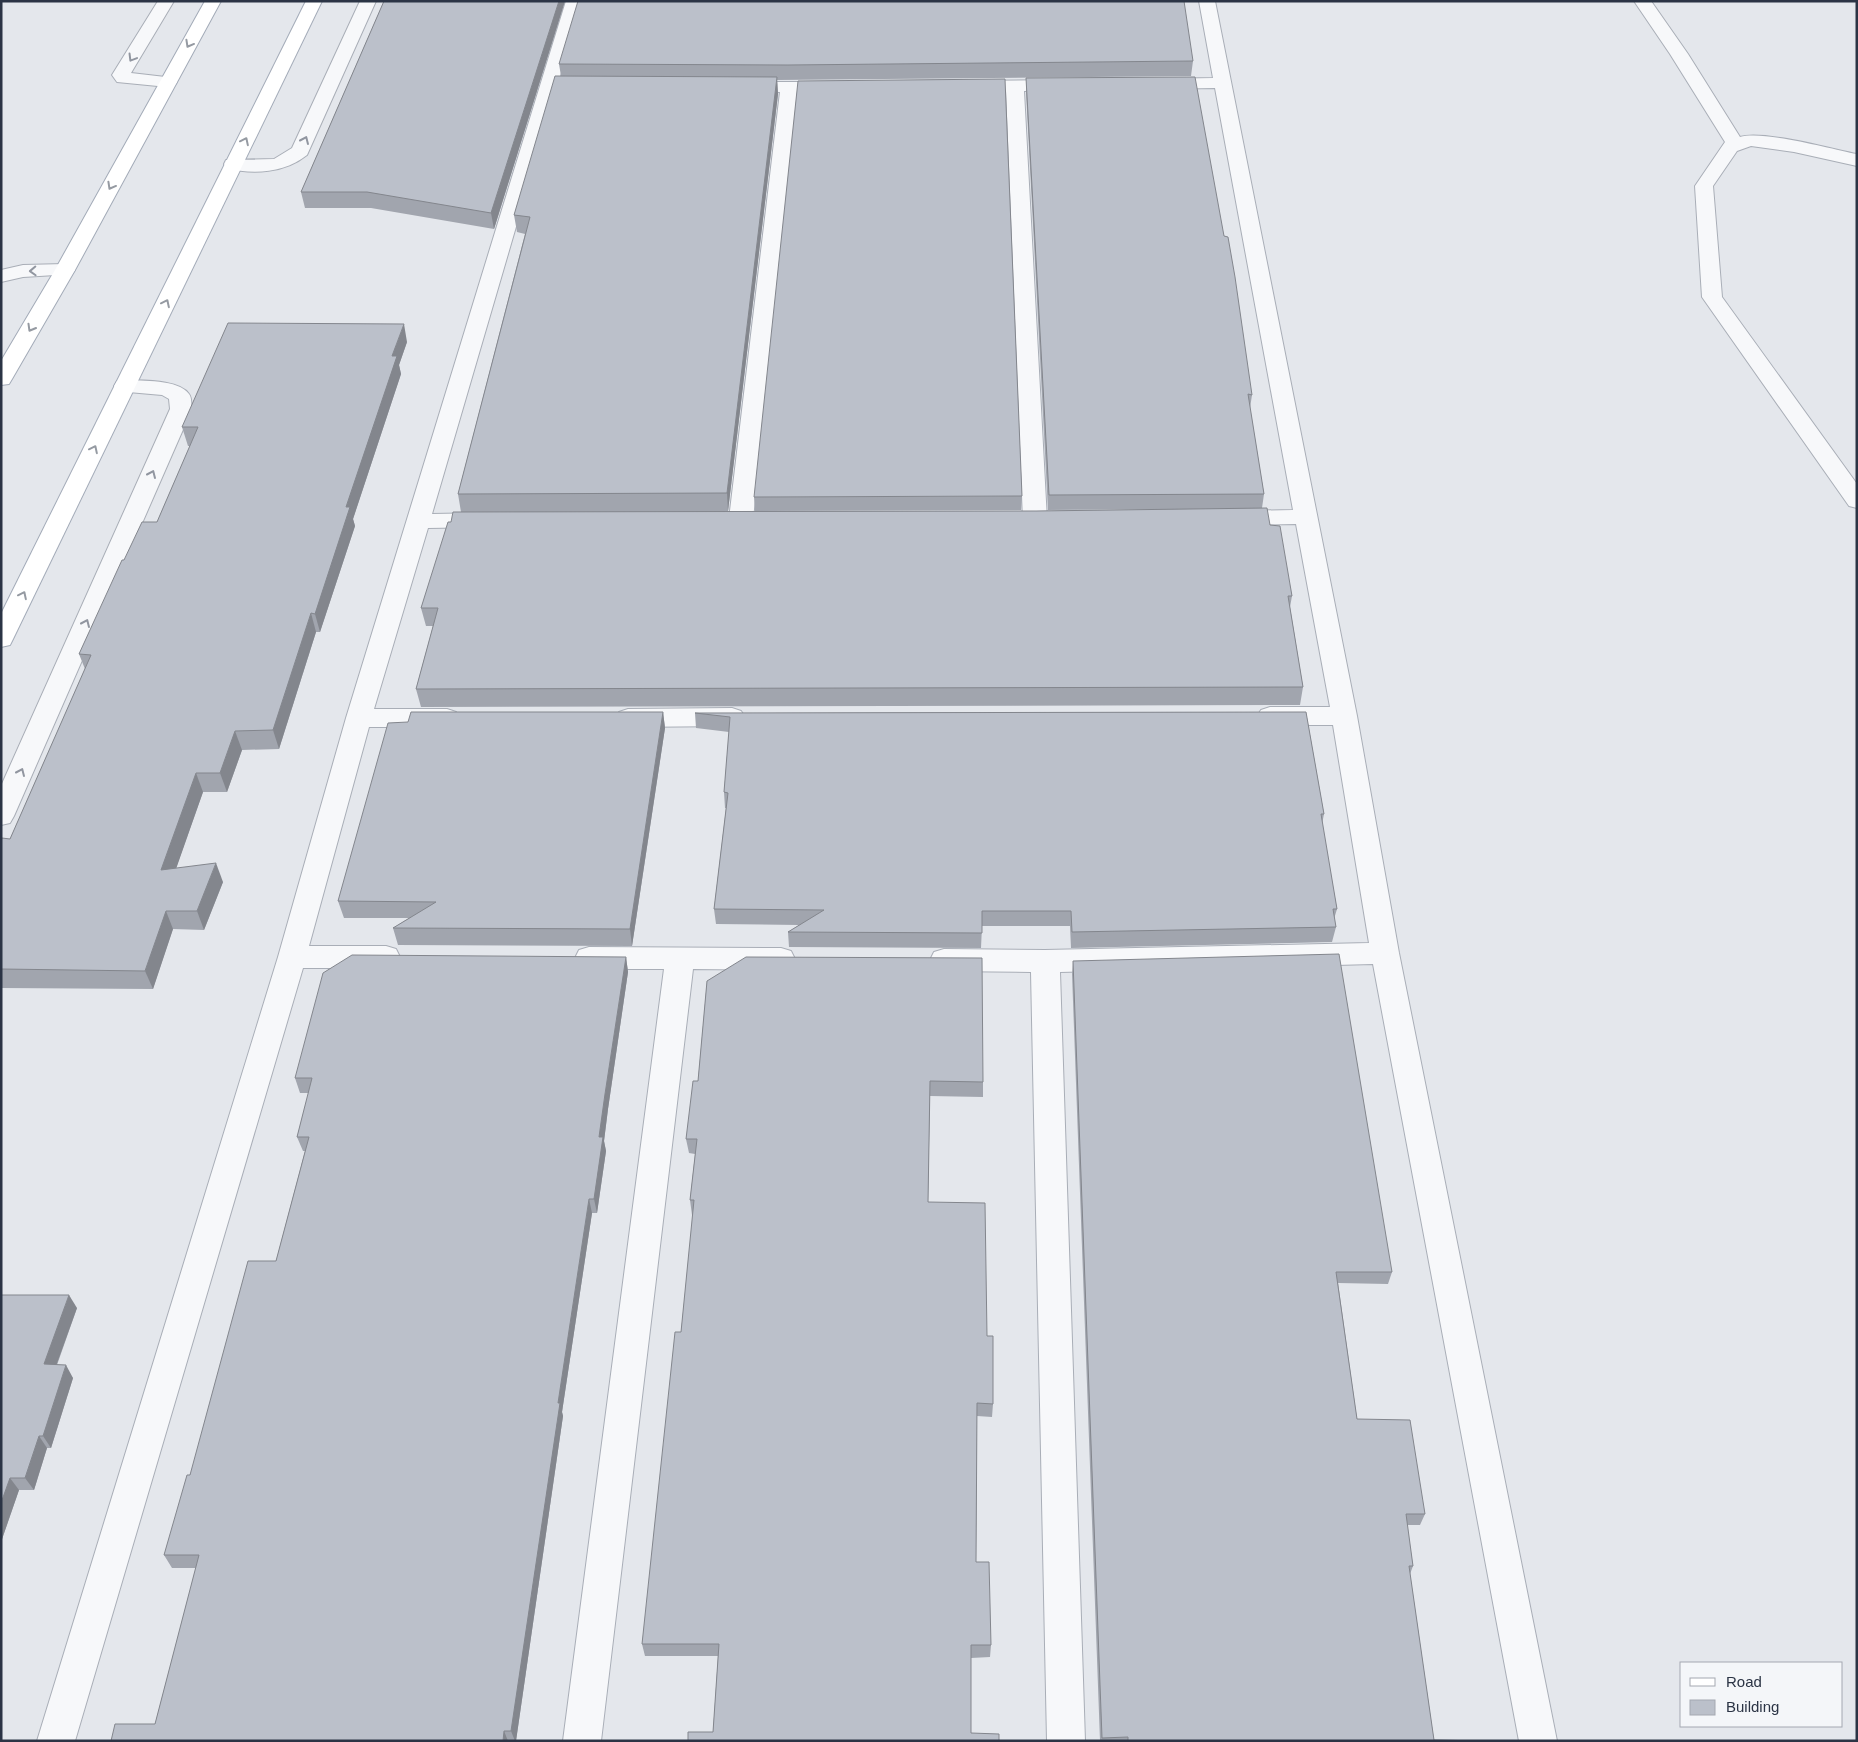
<svg xmlns="http://www.w3.org/2000/svg" width="1858" height="1742" viewBox="0 0 1858 1742" font-family="Arial,sans-serif">
<style>
.lines{fill:none;stroke-linecap:round;stroke-linejoin:round}
.minor-casing{stroke:#a9aeb7;stroke-width:2}
.major-casing{stroke:#a3abb8;stroke-width:2}
.minor{fill:#f7f8fa;fill-rule:evenodd}
.major{fill:#fff;fill-rule:evenodd}
.wall{fill:#a1a5ae}
.shaded-wall{fill:#83868d}
.building{fill:#bbc0ca;stroke:#83868d}
.oneway{stroke:#959aa2}
.oneway2{stroke:#9196a0}
</style>
<rect width="100%" height="100%" fill="#e4e7ec"/>
<g class="lines">
<!-- minor casing -->
<g class="minor-casing">
<g id="minor">
<path d="M158,1h16l-43,72 43,5 3,4 -3,4 -6,1 -51,-5 -5,-7z"/>
<path d="M360,1h16l-69,154c-22,18 -54,20 -81,13l-2,-4 2,-4 48,-1 18,-11z"/>
<path d="M566,1h16l-150,513 55,-1 8,2 4,5 -4,5 -8,2 -59,1 -54,181h73l9,3 4,6 -4,6 -9,3h-78l-60,219h77l10,3 4,8 -4,8 -10,3h-83l-228,773h-38l241,-784 68,-239z"/>
<path d="M1199,1h16l142,715 42,237 158,788h-38l-146,-777 -313,8 25,769h-38l-16,-769 -87,-1 -10,-3 -4,-8 4,-8 10,-3 101,1 324,-7 -36,-218h-63l-9,-3 -4,-6 4,-6 9,-3h60l-34,-183 -63,1 -8,-2 -4,-5 4,-5 8,-2 60,-1 -78,-422 -56,1 -6,-1 -3,-4 3,-4 6,-1 54,-1z"/>
<path d="M1634,1h17l37,53 52,83c23,-7 91,12 117,17v12l-63,-14 -43,-6 -14,5 -24,35 9,111 135,187v24l-8,-2 -147,-209 -7,-111 30,-44 -55,-88z"/>
<path d="M1064,80l6,1 3,4 -3,4 -46,2 23,429 -4,5 -8,2 -8,-2 -4,-5 -17,-429h-39l-6,-1 -3,-4 3,-4 6,-1z"/>
<path d="M739,82h95l6,1 3,4 -3,4 -43,1 -44,427 -4,5 -8,2 -8,-2 -4,-5 51,-427 -47,-1 -3,-4 3,-4z"/>
<path d="M65,264l7,2 3,4 -3,4 -49,3 -22,5v-12l22,-5z"/>
<path d="M125,380c16,1 54,-1 64,14 3,4 2,10 3,15l-178,407 -4,7 -9,2v-39l169,-377 -1,-10 -7,-4 -45,-4 -3,-5 3,-5z"/>
<path d="M732,708l9,3 4,6 -4,6 -9,3 -104,1 -9,-3 -4,-6 4,-6 9,-3z"/>
<path d="M589,947l192,1 10,3 4,8 -4,8 -10,3 -88,-1 -92,772h-38l101,-772h-75l-10,-3 -4,-8 4,-8z"/>
</g>
</g>
<!-- major casing -->
<g class="major-casing">
<g id="major">
<path d="M205,1h16l-146,269 -63,109 -3,5 -8,1v-24l54,-91z"/>
<path d="M306,1h16l-309,638 -3,6 -9,2v-33z"/>
</g>
</g>
<!-- minor -->
<use href="#minor" class="minor"/>
<!-- major -->
<use href="#major" class="major"/>
</g>
<!-- wall -->
<g class="wall">
<path d="M384,1h181l-71,228 -123,-21h-66l-4,-16z"/>
<path d="M1193,61l-2,15 -414,4 1,14 -50,417h27l-1,-14 268,-1 -1,14 -264,1h279l137,-2 -125,1 -22,-418v-14l226,317 -2,13 14,86 -2,14 8,17 22,71 -2,11 13,80 -3,18 -879,2 -5,-18 17,-63h-7l-5,-18 30,-86 10,-10 -3,-18 67,-260 -8,-2 -3,-17 47,-139 -2,-12z"/>
<path d="M407,342l-8,23 2,9 -48,145 2,7 -35,106h-4l-37,117 -37,1 -15,42h-24l-27,76 47,14 -19,48 -31,-1 -20,60 -152,-1v-147l9,-2 75,-170 -6,-15 45,-94 33,-38 33,-76h-2l-6,-19z"/>
<path d="M663,712l2,16 -33,218 -234,-1 -5,-17 16,-10h-65l-6,-17 70,-179z"/>
<path d="M1306,712l18,102 -2,10 15,85 -3,10 2,8 -4,15 -261,6 -1,-22h-88l-1,22 -192,-1 -1,-15 11,-7 -83,-1 -2,-15 12,-101h-1l-1,-16 5,-60 -33,-4 -1,-15z"/>
<path d="M626,957l2,15 -20,137 -4,32 2,10 -9,62h-5l-30,199 1,4 -47,325h-405l44,-17 41,-156h-24l-8,-13 26,-80 86,-214 29,-110h-2l-6,-14 12,-44h-9l-5,-15z"/>
<path d="M1073,961l319,311 -4,12 -50,-1 19,136 68,95 -5,11h-13l6,41 -3,8 24,166 48,1h-382l-28,-767z"/>
<path d="M707,981l276,101v15l-53,-1 -2,106 59,134 6,68 -1,13 -15,-1 -1,146 15,83 -1,12 -19,1 -258,74 5,-76h-73l-3,-12 39,-312 12,-117h-1l-2,-15 5,-46 -6,-1 -3,-14 12,-58z"/>
<path d="M1,1295l76,13 -20,57 16,13 -22,70h-4l-13,42h-15l-18,52z"/>
</g>
<!-- shaded-wall -->
<g class="shaded-wall">
<path d="M559,1h6l-71,228 -3,-16z"/>
<path d="M777,77l1,17 -50,417 -1,-18z"/>
<path d="M404,324l3,18 -8,23 2,9 -48,145 2,7 -35,106 -5,-18 31,-107 46,-151z"/>
<path d="M311,613l5,19 -37,117 -6,-19z"/>
<path d="M663,712l2,16 -33,218 -2,-17z"/>
<path d="M235,731l7,19 -15,42 -7,-19z"/>
<path d="M196,773l7,19 -34,97 -8,-19z"/>
<path d="M216,863l7,19 -19,48 -7,-19z"/>
<path d="M166,911l7,18 -20,60 -8,-18z"/>
<path d="M626,957l2,15 -20,137 -4,32 2,10 -9,62 -3,-14 5,-62 6,-43z"/>
<path d="M589,1199l3,14 -30,199 1,4 -47,325h-1l-4,-10 47,-328z"/>
<path d="M69,1295l8,13 -25,69 -8,-13z"/>
<path d="M66,1365l7,13 -22,70 -8,-12z"/>
<path d="M39,1436l8,12 -13,42 -9,-12z"/>
<path d="M10,1478l9,12 -18,52v-39z"/>
<path d="M504,1731l4,10h-5z"/>
</g>
<!-- building -->
<g class="building">
<path d="M384,1h175l-68,212 -124,-21h-66z"/>
<path d="M578,1h606l9,60 -405,4 -229,-1z"/>
<path d="M555,76l222,1 -50,416 -269,1 72,-277 -16,-2z"/>
<path d="M1195,77l29,159 4,1 7,40 17,118 -4,-1 16,100 -215,1 -23,-417z"/>
<path d="M1005,79l17,417 -268,1 44,-416z"/>
<path d="M228,323l176,1 -12,32h5l-51,151h4l-35,107 -4,-1 -38,117 -38,1 -15,42h-24l-35,97 55,-7 -19,48h-31l-21,60 -144,-2v-128l1,-3 8,1 81,-184 -12,-1 43,-94h2l18,-38h15l41,-95h-16z"/>
<path d="M1267,508l3,17 10,1 12,70h-4l15,91 -887,2 22,-81h-17l27,-86h3l2,-10 583,-1z"/>
<path d="M411,712h252l-33,217 -237,-1 43,-26 -98,-1 50,-178 20,-1z"/>
<path d="M1306,712l18,102h-3l16,95h-4l3,18 -264,5 -1,-21h-89v22l-194,-1 36,-22 -110,-1 14,-116 -4,-1 6,-75 -35,-4z"/>
<path d="M1339,954l53,318h-56l21,147 53,1 15,94h-19l7,52h-4l25,174 48,1h-354v-4l-26,1 -29,-777z"/>
<path d="M352,955l274,2 -21,137 -6,43h4l-9,62h-5l-31,204h2l-49,328h-7l-1,10h-392l4,-17h40l44,-169h-35l23,-80h3l58,-214h28l33,-124h-12l15,-59h-17l28,-105z"/>
<path d="M746,957l236,1 1,124 -53,-1 -2,121 57,1 2,133h6v68l-16,-1 -1,159h13l2,83h-20v88l28,1v7h-311v-9h25l6,-88h-77l33,-312h6l13,-132h-4l7,-61h-11l7,-58h5l9,-100z"/>
<path d="M1,1295h68l-25,69 22,1 -23,71h-4l-14,42h-15l-9,25z"/>
</g>
<!-- one-way arrows -->
<defs><path id="oneway-chevron" d="M-2-3.5L2.5 0L-2 3.5" fill="none" stroke-width="1.6" stroke-linecap="round" stroke-linejoin="round" transform="scale(1.25)"/></defs>
<g class="oneway">
<use href="#oneway-chevron" transform="translate(189 44) rotate(119)"/>
<use href="#oneway-chevron" transform="translate(245 141) rotate(-64)"/>
<use href="#oneway-chevron" transform="translate(111 186) rotate(119)"/>
<use href="#oneway-chevron" transform="translate(166 303) rotate(-64)"/>
<use href="#oneway-chevron" transform="translate(31 328) rotate(120)"/>
<use href="#oneway-chevron" transform="translate(94 449) rotate(-64)"/>
<use href="#oneway-chevron" transform="translate(23 595) rotate(-64)"/>
</g>
<g class="oneway2">
<use href="#oneway-chevron" transform="translate(132 58) rotate(121)"/>
<use href="#oneway-chevron" transform="translate(305 140) rotate(-66)"/>
<use href="#oneway-chevron" transform="translate(33 271) rotate(178)"/>
<use href="#oneway-chevron" transform="translate(152 474) rotate(-66)"/>
<use href="#oneway-chevron" transform="translate(86 623) rotate(-66)"/>
<use href="#oneway-chevron" transform="translate(21 772) rotate(-66)"/>
</g>
<!-- border -->
<rect width="1858" height="1742" fill="none" stroke="#2b3445" stroke-width="5"/>
<!-- legend -->
<rect x="1680" y="1662" width="162" height="65" fill="#f4f6f9" stroke="#a4a8b1"/>
<rect x="1690" y="1678" width="25" height="8" fill="#ffffff" stroke="#a4a8b1"/>
<text x="1726" y="1687" font-size="15" fill="#2b3445">Road</text>
<rect x="1690" y="1700" width="25" height="15" fill="#bbc0ca" stroke="#a4a8b1"/>
<text x="1726" y="1712" font-size="15" fill="#2b3445">Building</text>
</svg>
